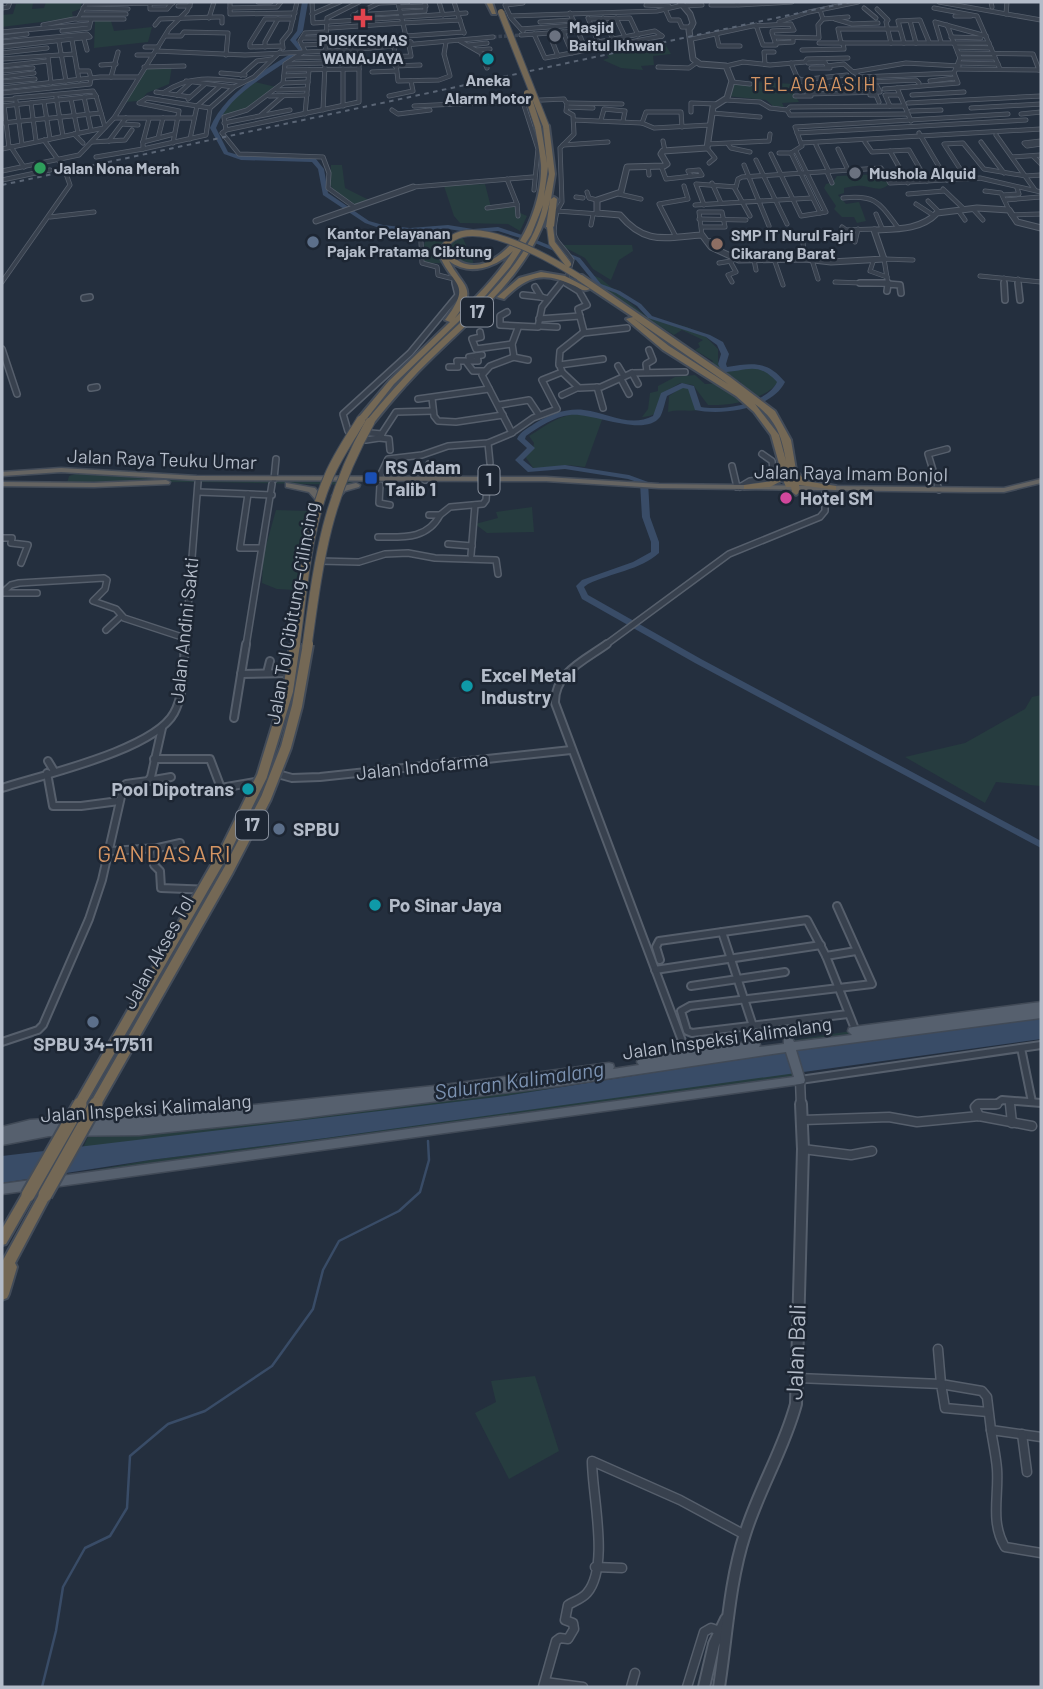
<svg xmlns="http://www.w3.org/2000/svg" width="1043" height="1689" viewBox="0 0 1043 1689" font-family="Barlow,sans-serif">
<style>
.green{fill:#263c3f}
.water{fill:#394c67}
.lines{fill:none;stroke-linecap:round;stroke-linejoin:round}
.stream{stroke:#394c67;stroke-width:2.5}
.river{fill:#394c67;fill-rule:evenodd}
.minor-tunnel{stroke:#3a4453;stroke-width:3.5;stroke-dasharray:3.5 2;stroke-linecap:butt}
.minor-far3-casing{stroke:#565f6c;stroke-width:5}
.minor-far2-casing{stroke:#565f6c;stroke-width:8}
.minor-far1-casing{stroke:#565f6c;stroke-width:10}
.minor-casing{stroke:#565f6c;stroke-width:11}
.tertiary-far2-casing{stroke:#565f6c;stroke-width:7}
.tertiary-far1-casing{stroke:#565f6c;stroke-width:11}
.tertiary-casing{stroke:#565f6c;stroke-width:14}
.primary-casing{stroke:#414a57;stroke-width:3}
.trunk-casing{stroke:#434c59;stroke-width:3}
.motorway-casing{stroke:#434c59;stroke-width:4}
.minor-far3{stroke:#38414e;stroke-width:3.5}
.minor-far2{stroke:#38414e;stroke-width:5}
.minor-far1{stroke:#38414e;stroke-width:6}
.minor{stroke:#38414e;stroke-width:8}
.tertiary-far2{stroke:#38414e;stroke-width:5}
.tertiary-far1{stroke:#38414e;stroke-width:8}
.tertiary{stroke:#38414e;stroke-width:10}
.primary{fill:#56606e;fill-rule:evenodd}
.trunk{fill:#656462;fill-rule:evenodd}
.motorway{fill:#746855;fill-rule:evenodd}
.rail{stroke:#5a6575;stroke-width:2;stroke-dasharray:4.5 4.5;stroke-linecap:butt}
.motorway-bridge-far3-casing{stroke:#434c59;stroke-width:8;stroke-linecap:butt}
.motorway-bridge-far2-casing{stroke:#434c59;stroke-width:11;stroke-linecap:butt}
.motorway-bridge-far1-casing{stroke:#434c59;stroke-width:14;stroke-linecap:butt}
.motorway-bridge-casing{stroke:#434c59;stroke-width:17;stroke-linecap:butt}
.motorway-bridge-far3{stroke:#746855;stroke-width:6}
.motorway-bridge-far2{stroke:#746855;stroke-width:9}
.motorway-bridge-far1{stroke:#746855;stroke-width:10}
.motorway-bridge{stroke:#746855;stroke-width:13}
.health-dot{fill:#e0444e;stroke:#1d2633;stroke-width:2.5}
.worship-dot{fill:#6b7280;stroke:#1d2633;stroke-width:2.5}
.culture-dot{fill:#0f9aa8;stroke:#1d2633;stroke-width:2.5}
.leisure-dot{fill:#2e9e5b;stroke:#1d2633;stroke-width:2.5}
.service-dot{fill:#5c6f8a;stroke:#1d2633;stroke-width:2.5}
.education-dot{fill:#8d6e63;stroke:#1d2633;stroke-width:2.5}
.transit-dot{fill:#1a4fb4;stroke:#1d2633;stroke-width:2.5}
.hotel-dot{fill:#d1479c;stroke:#1d2633;stroke-width:2.5}
.labels{text-anchor:middle;stroke-width:5;stroke-linejoin:round;paint-order:stroke}
.far-poi-label{font-size:16px;font-weight:bold;fill:#b4bcc9;stroke:#1d2633;text-anchor:start}
.shield{fill:#1d2633;stroke:#878f9c;stroke-width:2}
.shield-label{font-size:18px;font-weight:bold;fill:#b4bcc9}
.far-quarter-label{font-size:19px;letter-spacing:2px;fill:#d59563;stroke:#1d2633}
.street-label{font-size:19px;fill:#b4bcc9;stroke:#1d2633}
.poi-label{font-size:19px;font-weight:bold;fill:#b4bcc9;stroke:#1d2633;text-anchor:start}
.water-label{font-size:21px;font-style:italic;fill:#7c92b1;stroke:#1d2633}
.quarter-label{font-size:23px;letter-spacing:2px;fill:#d59563;stroke:#1d2633}
.near-street-label{font-size:23px;fill:#b4bcc9;stroke:#1d2633}
</style>
<rect width="100%" height="100%" fill="#242f3e"/>
<!-- green -->
<g class="green">
<path d="M46,2h36l-2,7 -8,3 1,6 -71,9v-12l11,-1 3,-10 17,-1 -1,6 12,-1z"/>
<path d="M95,21h16l3,10 38,-4 -4,15 -54,6z"/>
<path d="M664,42l7,12 -18,2 1,9 -13,1 2,4 -22,-2 -18,-8 6,-2 -2,-3z"/>
<path d="M146,65l26,1 -3,18 -22,9 -7,8 -16,1z"/>
<path d="M729,81l67,3 -4,6 7,12 -17,1 2,4 -11,-1 -7,-6 -40,-4z"/>
<path d="M255,82l21,5 -32,24 -25,5 13,-18z"/>
<path d="M331,165h11l3,23 28,14 -13,5 -25,-14 -5,-9z"/>
<path d="M882,174l8,9c-9,10 -17,4 -27,3 -6,-1 -13,1 -19,2v5l-6,2 8,9 13,-2 7,19 -9,2 -3,-6h-12l-8,-8 2,-3 -12,-18 2,-4 7,-2 4,-6z"/>
<path d="M485,184l6,23 26,-4 1,9 9,4 -7,15 -12,-7 -48,-1 -6,-7 -10,-30z"/>
<path d="M426,238h37l11,26 -46,-1 -8,-3z"/>
<path d="M560,245h72l1,6 -14,9 -8,20 -18,-11 -8,-11z"/>
<path d="M589,274l11,4 47,39 40,10 17,8 14,14v15c11,10 16,4 28,1 10,-2 21,4 30,8l3,8c-13,19 -49,25 -71,24l-15,-20 -13,-2 -15,9c-5,16 -5,24 -23,25l6,-8 2,-16 8,-2v-5l17,-9 20,-2 10,9 19,-1 2,9 13,-1 2,-9 -22,-5 -11,-9 5,-7 -18,-11 5,-3 -2,-4 5,-3 -21,-10 -8,5 -58,-36z"/>
<path d="M684,386l6,1 9,23c-12,2 -20,-1 -31,2l1,-16z"/>
<path d="M581,413l22,4 -18,50 -18,-2 -33,4 -10,-14 9,-6 1,-6 -5,-7c20,-12 27,-20 52,-23z"/>
<path d="M82,472l275,7 -1,6 -158,-3 -131,1 2,-7z"/>
<path d="M532,507l2,25 -47,1 -12,-9 23,-6 -2,-6z"/>
<path d="M276,510l34,1 -6,17 -8,62 -19,-1 -15,-6 1,-27z"/>
<path d="M1041,695v91l-45,-4 -11,21 -80,-46 60,-14 60,-34 7,-12z"/>
<path d="M1041,1006v8l-62,7 -474,75 -422,52 7,-16 468,-51 231,-34 -1,-6 138,-22z"/>
<path d="M798,1071l2,9 -733,101 11,-8 72,-13 176,-22z"/>
<path d="M535,1376l24,75 -50,28 -34,-66 21,-11 -5,-21z"/>
</g>
<!-- water -->
<path class="water" d="M1041,1018v21l-715,99 -176,22 -148,23v-27l503,-60 286,-45z"/>
<g class="lines">
<!-- stream -->
<path class="stream" d="M42,1687l14,-56 7,-44 22,-39 25,-12 17,-28 3,-52 38,-32 37,-13 67,-45 41,-57 10,-39 16,-29 60,-30 21,-19 9,-32 -1,-19"/>
<!-- river -->
<g class="river">
<path d="M302,2h6l-5,29 -7,9 7,10 -3,2 -10,-12 7,-9z"/>
<path d="M292,53l5,1c-28,21 -68,39 -81,74l12,24 14,4 74,3 8,10 4,24 41,28 14,4 27,3 38,-3 25,4 25,-2 36,12 46,19 21,26 19,7 21,13 11,12 58,19 13,7 6,12 -3,10 1,3c25,-4 40,-7 58,15 -13,27 -63,34 -90,28l-7,-21 -5,-1 -16,8c-2,6 -4,16 -7,21 -16,21 -68,-5 -90,-2 -17,2 -31,12 -44,21l-1,3 10,9 -12,12 10,8 32,-3 64,10 19,7 2,35 9,25v11c-19,17 -48,20 -71,31l-4,3 4,8 113,64 340,182v7l-346,-185 -113,-64 -6,-13 6,-6 51,-18 18,-10v-10l-9,-25 -2,-34 -12,-4 -63,-10 -37,3 -13,-12 12,-12 -10,-9c3,-8 13,-12 20,-17 15,-8 30,-14 47,-12 24,3 46,18 69,6l8,-23 21,-10 12,3 7,21c21,4 66,-3 76,-25 -20,-22 -31,-10 -55,-10l-4,-8 3,-10 -4,-9 -11,-8 -58,-19 -11,-12 -21,-13 -19,-7 -21,-26 -46,-19 -32,-10 -25,2 -25,-4 -38,3 -28,-3 -17,-6 -42,-28 -5,-26 -6,-7 -71,-2 -17,-6 -14,-26c13,-32 53,-58 82,-75z"/>
</g>
<!-- minor-tunnel -->
<path class="minor-tunnel" d="M493,37l28,-2"/>
<!-- minor-far3 casing -->
<g class="minor-far3-casing">
<g id="minor-far3">
<path d="M230,2v12l65,-1"/>
<path d="M258,2h13"/>
<path d="M312,2l1,21 153,-10"/>
<path d="M398,2l9,39 4,1"/>
<path d="M439,2l4,13"/>
<path d="M454,2l10,31"/>
<path d="M736,2l2,3 54,-3"/>
<path d="M939,2l102,18"/>
<path d="M991,2l1,5"/>
<path d="M380,3l28,-1"/>
<path d="M523,3l-18,2 6,13 12,13"/>
<path d="M150,4v5h17l6,-7"/>
<path d="M646,5l23,1"/>
<path d="M711,5h25"/>
<path d="M178,6h12"/>
<path d="M684,6l18,-1"/>
<path d="M399,7l27,-1"/>
<path d="M2,8l6,-1 2,-5"/>
<path d="M83,8l45,1"/>
<path d="M230,8l47,-1 4,-5"/>
<path d="M864,8l12,10"/>
<path d="M934,8l43,8 23,53"/>
<path d="M665,9l5,11h9l3,7h10"/>
<path d="M877,9l11,11 -2,2 5,21"/>
<path d="M358,13l23,-11"/>
<path d="M570,13l16,37"/>
<path d="M81,14h45"/>
<path d="M312,14l28,-12"/>
<path d="M1006,14l1,-12"/>
<path d="M353,15l72,-4v-9"/>
<path d="M510,16l147,-5 26,-6"/>
<path d="M955,16h16"/>
<path d="M209,18l5,-16"/>
<path d="M588,18l11,26"/>
<path d="M603,18l10,21"/>
<path d="M616,18l9,19"/>
<path d="M78,19l8,-15 87,-1"/>
<path d="M589,19l41,-1 8,17"/>
<path d="M823,19l25,-2"/>
<path d="M835,19l17,5 26,-1"/>
<path d="M910,21l6,22"/>
<path d="M540,22l33,-2"/>
<path d="M779,22l30,-10 49,-10"/>
<path d="M402,23l58,-3"/>
<path d="M43,25l31,-6h50"/>
<path d="M155,25l5,-6 56,-2h6v6"/>
<path d="M756,25l7,20h13l-4,-12"/>
<path d="M330,28l72,-5"/>
<path d="M521,29l55,-4"/>
<path d="M62,31l27,-3 2,-8"/>
<path d="M2,32l87,-8"/>
<path d="M326,32l-21,1 -5,8 5,10 -20,13 -2,19 -36,27 -23,7 2,13 133,-28v-39h-31"/>
<path d="M563,32l9,21"/>
<path d="M549,33l9,23"/>
<path d="M716,33l3,13h21"/>
<path d="M534,34l11,24 117,-22"/>
<path d="M521,35l57,-4"/>
<path d="M166,36h15l3,-4 44,1 -2,22"/>
<path d="M406,36l58,-4"/>
<path d="M2,37l25,-3"/>
<path d="M774,37l45,1 -1,-13 5,-6 -3,-9"/>
<path d="M951,37l30,1"/>
<path d="M302,38h26"/>
<path d="M84,39l3,11"/>
<path d="M692,39l60,-13 39,-2 3,6 -22,1"/>
<path d="M72,40l7,40"/>
<path d="M460,41l21,12 6,15"/>
<path d="M2,42l85,-8 3,3 -88,10"/>
<path d="M59,42l7,39"/>
<path d="M598,42l57,-11 7,5"/>
<path d="M941,42l-6,-20 51,14"/>
<path d="M329,43h16"/>
<path d="M776,43l17,-1v-4"/>
<path d="M819,43h170"/>
<path d="M841,43l-3,-14h61"/>
<path d="M904,43l-6,-22 22,-1 9,22"/>
<path d="M302,45l23,-1"/>
<path d="M469,45l18,-2"/>
<path d="M282,46l-32,1v-4l15,-24h28"/>
<path d="M394,46l4,35 41,-1 11,-4 -6,-22 2,-12"/>
<path d="M145,47h13"/>
<path d="M265,47v-5l13,-23"/>
<path d="M956,47l35,1"/>
<path d="M283,48l-1,-7 8,-10 7,-29"/>
<path d="M477,50l13,-1"/>
<path d="M802,50l42,-1 -1,-6"/>
<path d="M156,51l89,4 104,-5 144,-13"/>
<path d="M2,53l45,-5"/>
<path d="M958,53l75,1 6,16"/>
<path d="M137,55h16"/>
<path d="M48,57l3,26"/>
<path d="M328,57l34,-1 -5,-7"/>
<path d="M384,57l27,-1 -2,-11"/>
<path d="M295,58l30,-1"/>
<path d="M960,58h35"/>
<path d="M2,59l72,-5"/>
<path d="M791,63l6,14 6,5"/>
<path d="M808,63l17,-1 2,4"/>
<path d="M960,63l38,1"/>
<path d="M286,64l38,-1"/>
<path d="M765,64l-1,-12h10"/>
<path d="M101,65l15,-1"/>
<path d="M2,66l46,-5"/>
<path d="M395,66l25,-1"/>
<path d="M726,66l17,-4 27,3 35,-3 2,-3 41,-1"/>
<path d="M827,66l17,-2 9,8 53,-9 53,3"/>
<path d="M144,67l40,-1"/>
<path d="M658,67l31,1 7,-5"/>
<path d="M811,68h19"/>
<path d="M343,69v37"/>
<path d="M957,69l84,1"/>
<path d="M286,70l73,-1"/>
<path d="M2,71l31,-3"/>
<path d="M78,71h11l2,7"/>
<path d="M372,72l24,-1"/>
<path d="M854,72l6,5 94,-4"/>
<path d="M221,73l24,2"/>
<path d="M241,75l16,-14 15,-2"/>
<path d="M284,76l24,-1"/>
<path d="M2,77l32,-4"/>
<path d="M111,77l7,-25"/>
<path d="M800,80l47,-5"/>
<path d="M186,81l48,6"/>
<path d="M930,81l25,-3"/>
<path d="M2,82l33,-3"/>
<path d="M732,82l18,2"/>
<path d="M871,82l45,-2 3,3"/>
<path d="M283,83l25,-1"/>
<path d="M805,87l72,-1 3,6 -73,2"/>
<path d="M2,88l98,-11h38"/>
<path d="M884,89l13,-1"/>
<path d="M277,90l30,-1"/>
<path d="M156,92l34,5"/>
<path d="M2,93l88,-9 1,-6"/>
<path d="M163,93c26,-18 50,-15 80,-11"/>
<path d="M177,95l14,-13"/>
<path d="M870,95h6l3,7"/>
<path d="M912,95l52,-3"/>
<path d="M96,96l9,31"/>
<path d="M269,96l38,-1"/>
<path d="M389,96l24,-5 -2,-10"/>
<path d="M795,96h16"/>
<path d="M56,97l7,39"/>
<path d="M84,97l7,33"/>
<path d="M15,98l78,-7 3,5"/>
<path d="M71,99l7,34"/>
<path d="M188,99l17,-15"/>
<path d="M522,99l16,50 -4,41"/>
<path d="M2,100l13,-1"/>
<path d="M726,100l34,2 10,6 17,2 3,5 117,-1"/>
<path d="M16,101l6,43"/>
<path d="M44,102l6,37"/>
<path d="M31,103l5,38"/>
<path d="M567,103l55,1"/>
<path d="M908,103l133,-7"/>
<path d="M2,106l94,-10"/>
<path d="M4,106l5,41"/>
<path d="M414,106l150,-7 3,5 -1,7 7,4 1,19 -14,14 2,54 -5,9 42,3"/>
<path d="M890,106l-5,-11h14"/>
<path d="M567,107l26,1"/>
<path d="M971,108l70,-4"/>
<path d="M323,110l4,-92 32,-16"/>
<path d="M392,110l6,4 32,-4"/>
<path d="M787,110l3,-3 114,-1"/>
<path d="M911,111l30,-1"/>
<path d="M691,112v-9l25,1"/>
<path d="M712,113l48,4"/>
<path d="M305,114l4,-44"/>
<path d="M1021,114l20,-2"/>
<path d="M261,115l22,-19"/>
<path d="M114,118h80"/>
<path d="M574,120l68,3 12,5 56,-3"/>
<path d="M601,120l3,-11 21,2 -2,10"/>
<path d="M911,121l-14,-33 61,-5 -4,-10 6,-15 -13,-33"/>
<path d="M2,123l99,-10"/>
<path d="M224,123l66,-13"/>
<path d="M642,123l4,-11h35l1,15"/>
<path d="M122,124l16,1"/>
<path d="M226,130l-4,3 17,21 84,3 6,16 -1,15 25,18"/>
<path d="M797,133l229,-13"/>
<path d="M919,133l28,47"/>
<path d="M74,134l9,9"/>
<path d="M996,135l39,55"/>
<path d="M158,138l5,-20"/>
<path d="M190,139l7,-33 23,-20"/>
<path d="M109,141l17,-23"/>
<path d="M663,141l2,10"/>
<path d="M1041,141l-17,2 3,3 14,-2"/>
<path d="M92,142l33,-2 7,-10"/>
<path d="M143,142v7l63,-14 4,-27 24,-21 20,-10 26,-25"/>
<path d="M143,142l31,-8"/>
<path d="M143,142l6,-23"/>
<path d="M865,142l7,10 37,-2 18,31"/>
<path d="M981,142l23,31"/>
<path d="M173,143l6,-32 -40,-8 8,-5 63,10"/>
<path d="M801,143l240,-14"/>
<path d="M708,144l61,-3 1,-7"/>
<path d="M728,144l3,4 19,4"/>
<path d="M563,145l45,-3"/>
<path d="M816,145l13,27"/>
<path d="M11,147l13,20"/>
<path d="M707,148l8,10 -6,5"/>
<path d="M2,149l102,-21"/>
<path d="M838,149l10,21"/>
<path d="M890,151l18,32"/>
<path d="M779,153h13"/>
<path d="M771,154l30,62 25,-4 -30,-61"/>
<path d="M1033,156l8,8"/>
<path d="M96,157l47,-8"/>
<path d="M1012,157l29,-2"/>
<path d="M756,160l31,64"/>
<path d="M744,165l25,61"/>
<path d="M648,166l1,9"/>
<path d="M661,166l5,13 36,-4 -3,-5 -11,1 3,5"/>
<path d="M2,171l77,-16 35,-37 55,-89 18,-18 4,-9"/>
<path d="M827,172l5,11"/>
<path d="M966,178l-22,-34 19,-1 21,26 42,7 15,-1"/>
<path d="M507,179l10,25 1,12"/>
<path d="M2,180l48,-10"/>
<path d="M712,183l9,20"/>
<path d="M413,187l120,-10"/>
<path d="M734,187l16,29"/>
<path d="M943,189l22,21"/>
<path d="M985,191l16,2 8,17"/>
<path d="M587,192l2,6 8,2"/>
<path d="M619,194l22,5"/>
<path d="M908,194l36,-3"/>
<path d="M1003,195l16,-1 -2,-6"/>
<path d="M576,197l7,1"/>
<path d="M843,198c34,-4 37,6 56,31"/>
<path d="M1005,200l35,-3"/>
<path d="M928,201l11,11"/>
<path d="M916,204l17,11"/>
<path d="M695,205l117,-7"/>
<path d="M704,205l-8,-21 40,3 2,-8 4,-2 139,-9 9,15 90,-5 61,14"/>
<path d="M487,208l30,-4"/>
<path d="M973,209l10,11"/>
<path d="M958,210l7,10"/>
<path d="M557,211c-7,33 -1,25 15,49l-5,17"/>
<path d="M820,213l-29,-60 11,-7 -7,-19 213,-13"/>
<path d="M876,214l6,14"/>
<path d="M1011,215l30,-1"/>
<path d="M50,217l44,-5"/>
<path d="M699,219l47,1"/>
<path d="M591,225l2,-10"/>
<path d="M701,227h24l-3,-15h-23l3,23"/>
<path d="M842,227l4,3 29,-1"/>
<path d="M676,237l-17,-33 29,-5 -4,-13"/>
<path d="M706,241l11,-1"/>
<path d="M421,242l1,21 15,4 1,8 16,4 1,6"/>
<path d="M855,242l3,-13"/>
<path d="M803,243l2,16"/>
<path d="M774,259l9,26"/>
<path d="M874,259l-4,12 17,6"/>
<path d="M754,260l2,10"/>
<path d="M812,260l6,19"/>
<path d="M719,263l12,-2"/>
<path d="M980,276l61,6"/>
<path d="M1004,278v7"/>
<path d="M1018,279l1,6"/>
<path d="M563,281l6,4"/>
<path d="M2,282l68,-97 -6,-17 -20,-28"/>
<path d="M732,282l-4,-7 8,-3 -5,-9 3,-5"/>
<path d="M835,282l53,2 -4,-25 29,1"/>
<path d="M559,285l4,-5"/>
<path d="M888,285h8"/>
</g>
</g>
<!-- minor-far2 casing -->
<g class="minor-far2-casing">
<g id="minor-far2">
<path d="M860,283h28"/>
<path d="M1004,283l1,17"/>
<path d="M1018,283l2,17"/>
<path d="M535,287l6,10 7,2"/>
<path d="M887,291l1,-7 12,1 1,8"/>
<path d="M523,295l18,2"/>
<path d="M84,298l6,-1"/>
<path d="M507,312l-7,4v9l38,2 4,-20 19,-24"/>
<path d="M539,319l41,-3"/>
<path d="M539,326l18,1"/>
<path d="M480,332l1,5 -9,2 4,10 36,-5"/>
<path d="M583,333l44,-5"/>
<path d="M2,349l15,45"/>
<path d="M469,357l13,-2"/>
<path d="M513,357l15,3"/>
<path d="M467,363l6,8h11"/>
<path d="M559,365l44,-6"/>
<path d="M618,366l6,10"/>
<path d="M449,367h9l-1,-6h21l-1,-5"/>
<path d="M562,372l17,16 22,-1 31,-14 53,-1"/>
<path d="M647,372l-1,-8 7,-4 -4,-10"/>
<path d="M632,373l6,11"/>
<path d="M621,379l8,15"/>
<path d="M597,387l6,21"/>
<path d="M91,388l6,-1"/>
<path d="M562,395l15,-7"/>
<path d="M432,398l2,18 4,5 18,1 47,-7"/>
<path d="M418,399l71,-10"/>
<path d="M499,405l30,-5 10,15"/>
<path d="M513,432l20,-14 24,-9 -15,-29 20,-8 -3,-9 1,-12 24,-19 -6,-23 9,-4 -8,-14 -13,-8"/>
<path d="M382,434l-34,-3 -5,-17 67,-61 48,-58 -3,-12"/>
<path d="M379,438l10,1 1,11"/>
<path d="M366,440l13,-2 17,-26 37,-1"/>
<path d="M488,443l2,20"/>
<path d="M732,466l5,21"/>
<path d="M274,479l2,-20"/>
<path d="M378,480l10,-21 34,-4 26,-9 40,-3 24,-10 -30,-58 8,-9 24,-9 -2,-13 6,-16"/>
<path d="M425,480l4,-16"/>
<path d="M380,485l-1,18 11,2"/>
<path d="M740,487l10,-6 24,-3 -2,-17 -10,-7"/>
<path d="M939,490l-11,-36 19,-5"/>
<path d="M198,492l74,3"/>
<path d="M248,494l-8,54h21"/>
<path d="M429,515h11l10,-8 33,-3 3,-4 1,-16"/>
<path d="M378,537c24,0 49,3 62,-22"/>
<path d="M2,538h10l-1,5 17,2 -7,18"/>
<path d="M448,544l24,2"/>
<path d="M471,555l4,-50"/>
<path d="M319,561l40,1 26,-8 23,-1 27,5 61,2 2,14"/>
<path d="M2,593l9,-8 8,-2 85,-5 3,2 -2,9 -12,12 23,8 8,9 61,20"/>
<path d="M2,593h35"/>
<path d="M106,630l15,-14"/>
<path d="M185,646l13,-164"/>
<path d="M246,646l26,-162"/>
<path d="M604,646l125,-92 91,-37 5,-6v-19"/>
</g>
</g>
<!-- minor-far1 casing -->
<g class="minor-far1-casing">
<g id="minor-far1">
<path d="M607,644c-22,16 -53,29 -52,59l133,354"/>
<path d="M267,673l3,-12"/>
<path d="M241,674l50,-1"/>
<path d="M234,718l12,-74"/>
<path d="M154,759h56l11,29 40,-7"/>
<path d="M48,761l6,10"/>
<path d="M47,773l6,33h28l38,-5"/>
<path d="M274,773l18,5 28,-1 251,-27"/>
<path d="M148,781l23,-4"/>
<path d="M2,788c40,-13 152,-38 172,-75 11,-20 9,-47 11,-69"/>
<path d="M158,848l-4,17 6,6 1,17 52,2"/>
<path d="M110,851l48,-3 22,-5"/>
<path d="M837,906l35,78 -182,22 -9,5 6,20 5,2 156,-19"/>
<path d="M722,932l31,94"/>
<path d="M826,956l30,-5"/>
<path d="M660,960l-4,-13 3,-6 148,-21 19,36 31,78"/>
<path d="M655,970l166,-25"/>
<path d="M691,986l94,-14"/>
<path d="M2,1042l36,-12 5,-5 46,-106 13,-39 21,-92 3,-4 22,-3 3,-4 11,-49"/>
<path d="M1021,1048l11,54"/>
<path d="M800,1080l241,-35"/>
<path d="M1010,1101v4"/>
<path d="M977,1105h18l7,-5 39,3"/>
</g>
</g>
<!-- minor casing -->
<g class="minor-casing">
<g id="minor">
<path d="M1010,1104l2,19"/>
<path d="M979,1116l-4,-9 3,-3h19"/>
<path d="M803,1120l86,-3 28,5 62,-6 53,10"/>
<path d="M803,1149l48,6 21,-4"/>
<path d="M938,1349l3,35 41,7 5,6 4,33 50,7"/>
<path d="M798,1378l143,6 4,24 43,4"/>
<path d="M991,1430c2,13 5,26 6,39 2,27 -7,53 8,78l36,6"/>
<path d="M1022,1434l5,38"/>
<path d="M595,1567l27,1"/>
<path d="M545,1682l38,5"/>
<path d="M543,1687l13,-46 4,-3 8,1 6,-10 -1,-6 -8,-3 3,-15c6,-4 14,-6 19,-12 23,-27 5,-98 5,-132l88,39 65,35"/>
<path d="M631,1687l4,-14"/>
<path d="M687,1687l17,-55 7,-4 9,3"/>
</g>
</g>
<!-- tertiary-far2 casing -->
<g class="tertiary-far2-casing">
<g id="tertiary-far2">
<path d="M680,2l10,12 3,9 -4,7 4,29 7,5 26,2 6,15 -5,17 -14,9 -6,41 -44,3 -2,3 6,10 -3,2 -37,1 -6,25 -24,8v13l23,2c26,31 46,22 82,20l9,12 28,13 66,-1 26,3 53,-3 -10,-29c22,-1 47,0 63,-17l40,-5 32,2 8,12 24,6"/>
<path d="M316,221l97,-34"/>
</g>
</g>
<!-- tertiary-far1 casing -->
<g class="tertiary-far1-casing">
<path id="tertiary-far1" d="M800,1080l1,25"/>
</g>
<!-- tertiary casing -->
<g class="tertiary-casing">
<g id="tertiary">
<path d="M704,1687l10,-43 12,-25"/>
<path d="M719,1687c8,-51 10,-104 26,-153 14,-45 39,-85 51,-130l7,-255 -2,-45"/>
</g>
</g>
<!-- primary casing -->
<g class="primary-casing">
<path id="primary" d="M1041,1002v16l-245,32 9,30 -1,3 -4,1 -798,110v-10l792,-107 -8,-25 -228,34 -264,33 -155,16 -90,1 -47,9v-18l28,-7 43,-3 5,3 4,-3h58l304,-32 165,-22 4,1 1,3 -1,2 26,-4 -2,-3 1,-3 4,-1 113,-17 4,1 1,3 -1,2 25,-3v-6l4,-1 4,1 2,4 58,-7 -4,-4 1,-3 4,-1z"/>
</g>
<!-- trunk casing -->
<g class="trunk-casing">
<g id="trunk">
<path d="M61,468l136,8 349,1 113,7 345,4 37,-9v4l-37,9h-36l-309,-4 -113,-7 -349,-1 -136,-8 -59,4v-4z"/>
<path d="M166,480l4,2 -1,2 -75,3 -92,-1v-4l92,1z"/>
<path d="M286,483l29,5 7,9 -4,2h-3l-6,-7 -23,-5z"/>
<path d="M356,483l4,2 -1,2 -14,4 -6,7h-3l-4,-2 7,-9z"/>
</g>
</g>
<!-- motorway casing -->
<g class="motorway-casing">
<g id="motorway">
<path d="M486,2h6l4,12h-4z"/>
<path d="M546,124l3,2 6,48 -4,25 3,-2 3,2 -3,28 -4,2 -4,-2 4,-27c-12,65 -71,112 -116,156 -22,21 -42,44 -61,68h-6v-4c18,-22 37,-43 58,-64 42,-41 106,-91 118,-151l-12,30 -21,32 -24,28 -92,89 -30,38h-6v-4l31,-37 61,-59 -5,-2c29,-39 7,-32 -7,-68l1,-2h6l1,3c7,3 12,9 20,11 18,5 35,-9 46,-21l6,1c14,-22 24,-52 23,-79 -1,-12 -4,-26 -6,-38l3,-2 3,2 6,36 -4,-37zM548,167l1,7 -5,22zM513,251c-16,25 -37,46 -58,67 24,-31 8,-30 -6,-57 21,16 47,6 64,-10z"/>
<path d="M541,272l24,4 25,13c-7,3 -9,0 -15,-3 -31,-15 -47,-11 -71,13l-7,-2 22,-19z"/>
<path d="M576,275h6l148,102 45,34 16,29 5,30 9,11 31,5v4l-37,-5 1,7 -4,3 -4,-3 -1,-5h-5l-3,-7 -13,7 -26,2v-4l28,-4 9,-10 -10,-36 -17,-23 -18,-16 -73,-46 -37,-31 7,-2 -57,-38zM633,318l91,63 4,3 -59,-38zM755,404c21,16 27,32 31,57l-7,-26z"/>
<path d="M28,1190l4,1 2,4 -28,49 -4,1v-16l22,-38z"/>
<path d="M45,1190l4,1 2,4 -36,68 2,4 -8,27 -2,4 -5,2v-38l39,-71z"/>
</g>
</g>
<!-- minor-far3 -->
<use href="#minor-far3" class="minor-far3"/>
<!-- minor-far2 -->
<use href="#minor-far2" class="minor-far2"/>
<!-- minor-far1 -->
<use href="#minor-far1" class="minor-far1"/>
<!-- minor -->
<use href="#minor" class="minor"/>
<!-- tertiary-far2 -->
<use href="#tertiary-far2" class="tertiary-far2"/>
<!-- tertiary-far1 -->
<use href="#tertiary-far1" class="tertiary-far1"/>
<!-- tertiary -->
<use href="#tertiary" class="tertiary"/>
<!-- primary -->
<use href="#primary" class="primary"/>
<!-- trunk -->
<use href="#trunk" class="trunk"/>
<!-- motorway -->
<use href="#motorway" class="motorway"/>
<!-- rail -->
<path class="rail" d="M2,185l848,-183"/>
<!-- motorway-bridge-far3 casing -->
<g class="motorway-bridge-far3-casing">
<g id="motorway-bridge-far3">
<path d="M501,12l45,114"/>
<path d="M527,93l11,34"/>
<path d="M550,227l2,16 16,21"/>
<path d="M442,252c18,-48 112,9 137,25"/>
</g>
</g>
<!-- motorway-bridge-far2 casing -->
<g class="motorway-bridge-far2-casing">
<g id="motorway-bridge-far2">
<path d="M295,646c8,-56 11,-118 34,-170 8,-19 21,-38 32,-56"/>
<path d="M307,646c12,-87 19,-146 63,-224"/>
</g>
</g>
<!-- motorway-bridge-far1 casing -->
<g class="motorway-bridge-far1-casing">
<g id="motorway-bridge-far1">
<path d="M79,1105l148,-258 35,-71 26,-85 7,-47"/>
<path d="M95,1105l133,-234 38,-73 20,-51 11,-41 11,-62"/>
</g>
</g>
<!-- motorway-bridge casing -->
<g class="motorway-bridge-casing">
<g id="motorway-bridge">
<path d="M28,1195l52,-91"/>
<path d="M45,1195l51,-91"/>
</g>
</g>
<!-- motorway-bridge-far3 -->
<use href="#motorway-bridge-far3" class="motorway-bridge-far3"/>
<!-- motorway-bridge-far2 -->
<use href="#motorway-bridge-far2" class="motorway-bridge-far2"/>
<!-- motorway-bridge-far1 -->
<use href="#motorway-bridge-far1" class="motorway-bridge-far1"/>
<!-- motorway-bridge -->
<use href="#motorway-bridge" class="motorway-bridge"/>
</g>
<!-- markers -->
<path class="health-dot" d="M359.5 7.5h7v7h7v7h-7v7h-7v-7h-7v-7h7z"/>
<g class="worship-dot">
<circle cx="555" cy="36" r="7"/>
<circle cx="855" cy="173" r="7"/>
</g>
<g class="culture-dot">
<circle cx="488" cy="59" r="7"/>
<circle cx="467" cy="686" r="7"/>
<circle cx="248" cy="789" r="7"/>
<circle cx="375" cy="905" r="7"/>
</g>
<circle class="leisure-dot" cx="40" cy="168" r="7"/>
<g class="service-dot">
<circle cx="313" cy="242" r="7"/>
<circle cx="279" cy="829" r="7"/>
<circle cx="93" cy="1022" r="7"/>
</g>
<circle class="education-dot" cx="717" cy="244" r="7"/>
<rect class="transit-dot" x="364" y="471" width="14" height="14" rx="3.5"/>
<circle class="hotel-dot" cx="786" cy="498" r="7"/>
<g class="labels">
<!-- far-poi labels -->
<g class="far-poi-label">
<text x="569" y="33">Masjid<tspan x="569" dy="18">Baitul Ikhwan</tspan></text>
<text x="363" y="46" text-anchor="middle">PUSKESMAS<tspan x="363" dy="18">WANAJAYA</tspan></text>
<text x="488" y="86" text-anchor="middle">Aneka<tspan x="488" dy="18">Alarm Motor</tspan></text>
<text x="54" y="174">Jalan Nona Merah</text>
<text x="869" y="179">Mushola Alquid</text>
<text x="327" y="239">Kantor Pelayanan<tspan x="327" dy="18">Pajak Pratama Cibitung</tspan></text>
<text x="731" y="241">SMP IT Nurul Fajri<tspan x="731" dy="18">Cikarang Barat</tspan></text>
</g>
<!-- shield labels -->
<g class="shield">
<rect x="461" y="297.5" width="32" height="29" rx="5"/>
<rect x="478.5" y="465.5" width="21" height="29" rx="5"/>
<rect x="236" y="810.5" width="32" height="29" rx="5"/>
</g>
<g class="shield-label">
<text x="477" y="318">17</text>
<text x="489" y="486">1</text>
<text x="252" y="831">17</text>
</g>
<!-- far-quarter labels -->
<g class="far-quarter-label">
<text x="814" y="91">TELAGAASIH</text>
</g>
<!-- street labels -->
<g class="street-label">
<text transform="translate(162 459) rotate(2)" y="7">Jalan Raya Teuku Umar</text>
<text transform="translate(851 473) rotate(1)" y="7">Jalan Raya Imam Bonjol</text>
<text transform="translate(292 613) rotate(-80)" y="7">Jalan Tol Cibitung–Cilincing</text>
<text transform="translate(184 630) rotate(-84)" y="7">Jalan Andini Sakti</text>
<text transform="translate(422 766) rotate(-6)" y="7">Jalan Indofarma</text>
<text transform="translate(158 952) rotate(-61)" y="7">Jalan Akses Tol</text>
<text transform="translate(727 1038) rotate(-8)" y="7">Jalan Inspeksi Kalimalang</text>
<text transform="translate(146 1108) rotate(-4)" y="7">Jalan Inspeksi Kalimalang</text>
</g>
<!-- poi labels -->
<g class="poi-label">
<text x="385" y="474">RS Adam<tspan x="385" dy="22">Talib 1</tspan></text>
<text x="800" y="505">Hotel SM</text>
<text x="481" y="682">Excel Metal<tspan x="481" dy="22">Industry</tspan></text>
<text x="234" y="796" text-anchor="end">Pool Dipotrans</text>
<text x="293" y="836">SPBU</text>
<text x="389" y="912">Po Sinar Jaya</text>
<text x="93" y="1051" text-anchor="middle">SPBU 34-17511</text>
</g>
<!-- water labels -->
<g class="water-label">
<text transform="translate(519 1081) rotate(-8)" y="7">Saluran Kalimalang</text>
</g>
<!-- quarter labels -->
<g class="quarter-label">
<text x="165" y="862">GANDASARI</text>
</g>
<!-- near-street labels -->
<g class="near-street-label">
<text transform="translate(796 1352) rotate(-88)" y="8">Jalan Bali</text>
</g>
</g>
<!-- border -->
<rect width="1043" height="1689" fill="none" stroke="#b4bcc9" stroke-width="7"/>
</svg>
